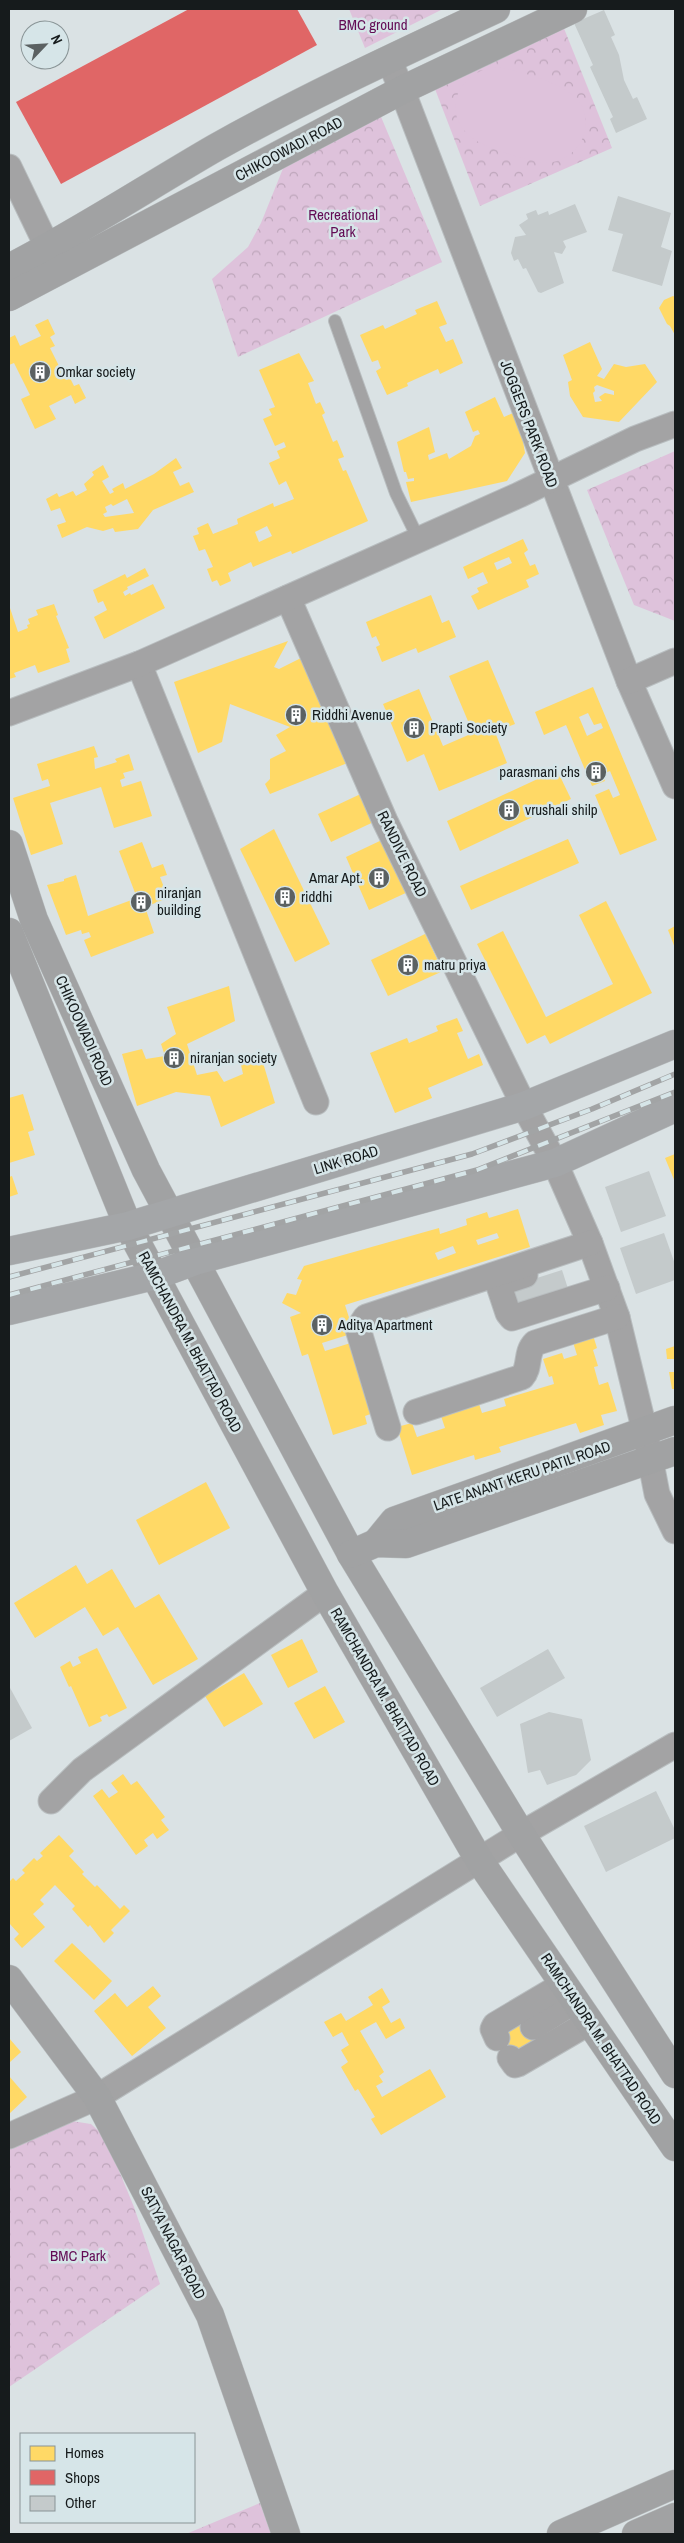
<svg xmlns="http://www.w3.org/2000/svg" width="684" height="2543" viewBox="0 0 684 2543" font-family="'Archivo Narrow',sans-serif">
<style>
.forest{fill:url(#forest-crowns)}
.pitch{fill:#dec2db}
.homes{fill:#ffd966;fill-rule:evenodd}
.shops{fill:#e06666}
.building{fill:#c4cacb}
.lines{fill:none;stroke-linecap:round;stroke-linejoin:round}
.lane-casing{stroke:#b8bdbf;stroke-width:14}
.street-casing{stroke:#b8bdbf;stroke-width:27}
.secondary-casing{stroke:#b8bdbf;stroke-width:29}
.primary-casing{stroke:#b8bdbf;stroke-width:29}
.lane{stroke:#a3a3a4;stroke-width:12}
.street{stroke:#a3a3a4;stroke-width:25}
.secondary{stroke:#a1a2a3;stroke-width:28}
.primary{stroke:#a4a6a8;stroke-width:28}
.rail-casing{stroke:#a2a4a5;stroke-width:5.5}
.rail{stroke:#d6e5e8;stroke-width:4;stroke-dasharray:11;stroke-linecap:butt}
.labels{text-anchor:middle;stroke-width:5;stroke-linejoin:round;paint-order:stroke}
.park-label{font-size:15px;fill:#630c55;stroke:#d6e5e8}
.street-label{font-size:15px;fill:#161b1c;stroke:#d6e5e8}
.poi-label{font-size:15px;fill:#161b1c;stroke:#d6e5e8;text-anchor:start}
</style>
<defs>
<pattern id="forest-crowns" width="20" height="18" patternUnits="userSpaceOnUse" patternTransform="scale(1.25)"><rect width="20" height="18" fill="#dec2db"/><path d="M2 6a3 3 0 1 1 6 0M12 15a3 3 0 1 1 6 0" fill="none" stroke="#bea6bb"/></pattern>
</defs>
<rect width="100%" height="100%" fill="#dae2e4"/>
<!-- forest -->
<g class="forest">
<path d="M349,9h94l-78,39z"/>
<path d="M559,16l53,132 -132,58 -45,-117z"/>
<path d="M379,112l63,150 -204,95 -26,-78 36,-32 13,-24 23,-57z"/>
<path d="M675,451v170l-41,-16 -47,-115z"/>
<path d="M65,2120l26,4 14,13 29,70 26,77 -151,103v-242z"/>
<path d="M260,2503l11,31h-85z"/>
</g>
<!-- pitch -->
<path class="pitch" d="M497,67c21,4 67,16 81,33 23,31 -8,71 -43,61 -17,-4 -51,-13 -64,-24 -32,-26 -11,-67 26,-70z"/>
<!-- homes -->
<g class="homes">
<path d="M673,296l2,1v38l-5,-9 -3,-2 -8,-16 5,-8z"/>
<path d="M437,301l10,23 -8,3 7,15 7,-3 10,24 -23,11 -2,-5 -31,14 1,3 -21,9 -11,-24 5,-3 -3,-8 -6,2 -12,-27 23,-10 2,4 32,-15 -2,-4z"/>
<path d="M48,319l7,15 -5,3 5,9 -5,2 16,32 4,-2 4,8 5,-2 7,14 -11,6 -4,-9 -22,11 7,13 -21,10 -14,-30 9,-4 -16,-32 -5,2v-27l6,-3 5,11 21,-10 -6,-11z"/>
<path d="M590,342l12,27 -5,7 7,3 10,-15 12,3 19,-3 12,18 -38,40 -36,-5 -13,-21 -2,-14 4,-2 -9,-25zM597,385l17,6v4l-9,-2 -6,4 3,4 -7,1 -2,-9 2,-2 -1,-4z"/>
<path d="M299,353l15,28 -6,2 8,21 4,-2 5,11 -3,2 11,27 4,-2 7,17 -6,2 5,12 3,-1 22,51 -76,33 -1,-3 -38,16 -2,-5 -23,11 3,8 -11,5 -3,-6 -5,2 -5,-13 6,-2 -8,-18 -6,2 -6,-15 6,-2 -2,-6 11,-5 5,11 25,-10 -1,-5 36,-16 1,4 20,-8 -8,-18 -7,4 -10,-22 11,-5 -3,-7 9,-4 -2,-5 -9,4 -12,-27 9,-4 -3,-6 6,-2 -16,-37zM267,526l5,10 -13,6 -4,-10z"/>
<path d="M495,397l9,20 9,-4 8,17 4,23 -18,28 -96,21 -5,-20 8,-1v-3l-6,1 -2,-7h-2l-7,-30 32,-15 6,25 -7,3 1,5 18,-7 2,6 22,-13 4,-10 5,-2 -2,-4 -5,2 -8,-20z"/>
<path d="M176,458l6,10 -9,4 7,14 9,-4 5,10 -41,18 -15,19 -23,3 -2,-4 -10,3 -16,-4 -25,11 -5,-13 9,-3 -6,-14 -9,3 -5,-12 11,-6 2,4 14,-6 3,5 11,-6 -3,-6 10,-9 -2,-3 11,-7 6,12 -7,4 8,13 4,-2 -2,-3 11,-6 2,6 29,-15zM127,499l7,14 -29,4 -2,-3 4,-2 -2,-5 6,-3 2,2z"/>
<path d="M523,539l5,11 -4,3 6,13 5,-2 4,10 -13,6 3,7 -51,23 -7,-14 8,-4 -2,-4 11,-5 -5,-11 -15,7 -5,-12zM509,557l3,6 -15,7 -3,-7z"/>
<path d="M145,568l4,8 -22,11 1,2 -5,3 2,4 5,-3 1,2 22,-11 12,24 -61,31 -10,-22 13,-7 -4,-9 -5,2 -5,-13 32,-16 2,4z"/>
<path d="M431,595l11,28 7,-3 7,17 -38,16 -2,-5 -34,14 -6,-15 4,-2 -4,-9 -4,2 -6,-16z"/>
<path d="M54,604l4,11 -2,1 13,32 -3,1 4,13 -32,11 -3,-8 -21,8 2,4 -7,2v-74l9,27 10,-4 -1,-3 3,-1 -2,-5 10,-4 -2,-5z"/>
<path d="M288,641l-14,26 5,2 28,-14 43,107 -80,32 -5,-10 5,-5v-20l16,-8 -10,-16 14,-8 -60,-23 -8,38 -24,11 -24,-71z"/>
<path d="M488,660l27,64 -20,8 12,31 -68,28 -15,-37 -17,8 -24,-58 36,-15 24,57 30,-13 -24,-57z"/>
<path d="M593,687l64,153 -37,15 -25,-60 14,-6 4,9 7,-3 -10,-24 -8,3 3,7 -13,5 -26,-61 -22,10 -9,-23zM588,713l6,12 7,-2 2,5 -16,8 -8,-19z"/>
<path d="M94,746l4,11 -4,1 1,11 22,-7 -2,-3 14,-5 5,16 -11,3 2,5 -5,2 2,7 19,-6 11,35 -38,12 -13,-41 -51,16 13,41 -32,11 -18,-57 37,-12 -2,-7 -6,2 -5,-17z"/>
<path d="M557,770l14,29 -111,52 -13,-30z"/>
<path d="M367,791l13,28 -49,23 -13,-28z"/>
<path d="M274,829l56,115 -35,18 -55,-113z"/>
<path d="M384,839l26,52 -41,19 -23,-53z"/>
<path d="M568,839l11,24 -108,47 -11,-24z"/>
<path d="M142,842l10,26 11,-4 4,11 -7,2 8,21 -23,9 9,26 -63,24 -7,-17 7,-3 -2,-5 -7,2 -1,-4 -15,5 -19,-50 17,-4v-2l12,-4 12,41 49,-18 -18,-47z"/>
<path d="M606,901l46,92 -102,51 -5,-9 -18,9 -50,-100 26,-13 43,86 67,-33 -34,-69z"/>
<path d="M675,926v22l-7,-18z"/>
<path d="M425,934l18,37 -55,25 -17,-36z"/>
<path d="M229,986l6,35 -48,23 10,31 20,-4 7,11 19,-8 -2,-9 20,-9 14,47 -54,24 -11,-31 -34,-4 -39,14 -15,-52 20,-5 4,10 19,-3 -4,-12 15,-10 -9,-27z"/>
<path d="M457,1018l6,13 -6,2 11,26 11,-5 4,11 -55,23 4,10 -37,15 -25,-60 37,-15 2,5 29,-12 -2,-5z"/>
<path d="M23,1094l11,36 -6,2 7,23 -26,8v-65z"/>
<path d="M675,1154v28l-10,-24z"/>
<path d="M12,1176l6,18 -9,3v-20z"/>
<path d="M518,1209l12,38 -185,58 9,28 -32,10 3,8 32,-10 22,70 -14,5 2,8 -34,11 -25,-81 -6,2 -12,-39 11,-4 -19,-10 5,-10 9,2 6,-15 -5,-1 7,-13 135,-38 1,6 27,-9 -1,-6 21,-7 2,6zM497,1233l2,5 -21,7 -2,-5zM453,1246l3,7 -18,7 -3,-7z"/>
<path d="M592,1332l5,16 -4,2 5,16 -4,1 5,18 9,-3 9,29 -16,4 3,10 -24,8 -4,-10 -77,24 2,5 -26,8 -1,-5 -62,20 -15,-48 15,-4 5,14 28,-9 -4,-12 38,-12 3,9 24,-7 -2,-7 50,-15 -2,-8 -3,1 -6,-18 19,-6 2,6 13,-4 -5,-16z"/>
<path d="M675,1346v13h-8l-1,-10z"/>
<path d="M669,1372h6v17h-3z"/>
<path d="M206,1482l24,46 -71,37 -23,-45z"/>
<path d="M76,1565l11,19 25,-15 23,39 24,-14 39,65 -45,26 -35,-58 -15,9 -18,-29 -50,31 -21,-35z"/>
<path d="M302,1639l16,33 -30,16 -17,-33z"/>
<path d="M97,1648l30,60 -18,9 -2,-3 -7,3 2,4 -13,6 -18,-41 -2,1 -9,-20 10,-6 3,6 8,-4 -3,-6z"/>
<path d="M244,1673l19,31 -39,23 -19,-31z"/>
<path d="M325,1686l20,36 -31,17 -20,-36z"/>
<path d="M123,1774l8,11 6,-4 28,36 -4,3 8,10 -12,9 -4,-6 -9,7 4,6 -12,9 -43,-59 9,-7 7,9 9,-6 -7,-9z"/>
<path d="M59,1835l15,16 -5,5 15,16 -2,2 13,13 2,-2 23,24 4,-4 6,6 -19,19 3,3 -10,10 -14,-18 -2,2 -16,-18 3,-3 -20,-21 -15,15 4,4 -11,10 12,13 -23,21 -8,-9 5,-5 -10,-11v-41l4,-4 3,3 9,-8 -3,-3 12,-12 3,3 6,-5 -3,-3z"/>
<path d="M72,1943l40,38 -18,19 -40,-39z"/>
<path d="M153,1986l8,10 -13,11 18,21 -34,28 -38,-45 21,-18 12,14z"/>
<path d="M382,1988l8,14 -8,5 9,16 9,-5 5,10 -19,11 -10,-17 -16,9 24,41 -5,4 4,6 -7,4 6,11 48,-28 16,28 -65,38 -10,-16 4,-2 -17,-28 -3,2 -14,-24 7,-5 -7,-12 8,-5 -7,-13 -9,5 -9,-15 17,-9 5,8 27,-16 -5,-8z"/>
<path d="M522,2013l19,34 -25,14 -19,-33z"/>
<path d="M9,2038l12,14 -12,11z"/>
<path d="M9,2076l18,21 -18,17z"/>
</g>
<!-- shops -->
<path class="shops" d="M189,9h108l20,36 -256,139 -45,-82z"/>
<!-- building -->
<g class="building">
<path d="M604,10l11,25 -4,2 8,18 5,25 9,19 4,-2 10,22 -31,14 -6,-14 3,-2 -23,-50 3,-2 -19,-42z"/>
<path d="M618,196l53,17 -10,34 11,4 -10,35 -50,-15 11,-37 -15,-4z"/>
<path d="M575,204l12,28 -24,9 3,6 -4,7 -8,-2 10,31 -23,10 -3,-1 -12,-24 -3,1 -5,-10 -4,2 -3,-8 4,-16 11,-2 -7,-10 9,-6 -2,-5 10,-4 2,5 10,-4 1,4z"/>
<path d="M649,1171l17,45 -45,16 -16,-45z"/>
<path d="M664,1233l11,31v16l-39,14 -16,-46z"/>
<path d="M562,1270l9,28 -57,18 -8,-28z"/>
<path d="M548,1649l17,29 -68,39 -17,-29z"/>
<path d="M9,1686l23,42 -23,13z"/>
<path d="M549,1712l33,7 9,41 -15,15 -29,10 -7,-15 -12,3 -8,-49z"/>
<path d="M656,1791l19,39v8l-69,34 -22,-46z"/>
</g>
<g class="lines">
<!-- lane casing -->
<g class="lane-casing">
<path id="lane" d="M335,321l61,172 23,47"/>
</g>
<!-- street casing -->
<g class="street-casing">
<g id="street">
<path d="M389,60l13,30 227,591 46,105"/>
<path d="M9,167l39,81"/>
<path d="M288,598l97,223 139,285 31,57 35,80 27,74 28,115 12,62 18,37"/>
<path d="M139,664l177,438"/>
<path d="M629,681l46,-20"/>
<path d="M9,713l130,-49 380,-169 116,-56 40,-15"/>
<path d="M525,1275l-21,7 -5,4 9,27 4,5 95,-30"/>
<path d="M416,1412l106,-35c9,-10 3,-24 13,-34l82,-26"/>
<path d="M388,1428l-30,-99 8,-12 224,-74"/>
<path d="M51,1801l31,-31 243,-177"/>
<path d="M533,2027l42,-26"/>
<path d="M497,2038l-4,-9 2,-4 69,-41"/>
<path d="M510,2058l5,7 3,-1 72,-42"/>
<path d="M9,2136l88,-39 424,-263 154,-89"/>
</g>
</g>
<!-- secondary casing -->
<g class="secondary-casing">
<g id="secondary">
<path d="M9,268c70,-36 137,-80 206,-120 91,-51 187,-95 281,-139"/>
<path d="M9,297l393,-207 171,-81"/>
<path d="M9,844l25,76 112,250 205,384 170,280 154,240"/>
<path d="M9,932l119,294 197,367 154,267 196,287"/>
<path d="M376,1543l18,-22 281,-101"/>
<path d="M351,1554l25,-11 30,1 269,-93"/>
<path d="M9,1979l88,118 113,218 76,219"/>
<path d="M561,2534l114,-50"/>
<path d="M636,2534l39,-17"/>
</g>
</g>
<!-- primary casing -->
<g class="primary-casing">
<g id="primary">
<path d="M9,1251l119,-25 396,-120 151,-62"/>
<path d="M9,1311l145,-35 41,-15 360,-98 120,-55"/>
</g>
</g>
<!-- lane -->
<use href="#lane" class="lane"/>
<!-- street -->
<use href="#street" class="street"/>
<!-- secondary -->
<use href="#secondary" class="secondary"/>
<!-- primary -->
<use href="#primary" class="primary"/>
<!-- rail casing -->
<g class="rail-casing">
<g id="rail">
<path d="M9,1277l463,-123 120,-45 83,-35"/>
<path d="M9,1295l468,-125 198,-78"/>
</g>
</g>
<!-- rail -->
<use href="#rail" class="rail"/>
</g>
<!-- icons -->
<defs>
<g id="building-disc" transform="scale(1.125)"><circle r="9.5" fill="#5b6162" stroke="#d6e5e8"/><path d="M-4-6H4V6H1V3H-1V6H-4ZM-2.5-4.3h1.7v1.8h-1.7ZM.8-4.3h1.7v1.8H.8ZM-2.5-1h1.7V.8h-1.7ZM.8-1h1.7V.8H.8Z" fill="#fff"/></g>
</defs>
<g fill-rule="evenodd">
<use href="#building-disc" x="40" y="372"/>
<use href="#building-disc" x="296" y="715"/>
<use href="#building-disc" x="414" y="728"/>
<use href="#building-disc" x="596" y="772"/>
<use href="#building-disc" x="509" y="810"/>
<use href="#building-disc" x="379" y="878"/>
<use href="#building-disc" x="285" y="897"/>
<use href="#building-disc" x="141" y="902"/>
<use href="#building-disc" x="408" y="965"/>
<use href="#building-disc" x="174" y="1058"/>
<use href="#building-disc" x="322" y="1325"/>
</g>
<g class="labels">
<!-- park labels -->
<g class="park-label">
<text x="373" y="30">BMC ground</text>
<text x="343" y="220">Recreational<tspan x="343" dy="17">Park</tspan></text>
<text x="78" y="2261">BMC Park</text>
</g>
<!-- street labels -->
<g class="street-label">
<text transform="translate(289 149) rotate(-28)" y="5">CHIKOOWADI ROAD</text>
<text transform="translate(529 424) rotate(69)" y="5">JOGGERS PARK ROAD</text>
<text transform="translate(402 854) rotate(64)" y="5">RANDIVE ROAD</text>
<text transform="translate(84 1031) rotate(66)" y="5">CHIKOOWADI ROAD</text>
<text transform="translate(346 1160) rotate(-17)" y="5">LINK ROAD</text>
<text transform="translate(190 1342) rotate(62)" y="5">RAMCHANDRA M. BHATTAD ROAD</text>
<text transform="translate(522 1476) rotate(-19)" y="5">LATE ANANT KERU PATIL ROAD</text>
<text transform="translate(385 1697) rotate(60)" y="5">RAMCHANDRA M. BHATTAD ROAD</text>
<text transform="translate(601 2039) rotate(56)" y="5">RAMCHANDRA M. BHATTAD ROAD</text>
<text transform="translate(173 2243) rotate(63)" y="5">SATYA NAGAR ROAD</text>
</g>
<!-- poi labels -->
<g class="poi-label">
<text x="56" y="377">Omkar society</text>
<text x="312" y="720">Riddhi Avenue</text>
<text x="430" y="733">Prapti Society</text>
<text x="580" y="777" text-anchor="end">parasmani chs</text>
<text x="525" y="815">vrushali shilp</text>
<text x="363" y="883" text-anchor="end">Amar Apt.</text>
<text x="157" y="898">niranjan<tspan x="157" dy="17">building</tspan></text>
<text x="301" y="902">riddhi</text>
<text x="424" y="970">matru priya</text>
<text x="190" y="1063">niranjan society</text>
<text x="338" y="1330">Aditya Apartment</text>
</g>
</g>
<!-- border -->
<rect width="684" height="2543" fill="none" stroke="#161b1c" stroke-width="20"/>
<!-- legend -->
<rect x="20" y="2433" width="175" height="90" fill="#d6e5e8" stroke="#899496"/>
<rect x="30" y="2446" width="25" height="15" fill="#ffd966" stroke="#899496"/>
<text x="65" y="2458" font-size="15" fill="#161b1c">Homes</text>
<rect x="30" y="2470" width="25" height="15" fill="#e06666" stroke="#899496"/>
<text x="65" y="2483" font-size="15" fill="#161b1c">Shops</text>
<rect x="30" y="2496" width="25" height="15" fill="#c4cacb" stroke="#899496"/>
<text x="65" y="2508" font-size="15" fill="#161b1c">Other</text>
<!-- north arrow -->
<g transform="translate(45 45) rotate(65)"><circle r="24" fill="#d6e5e8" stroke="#899496"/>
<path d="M0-4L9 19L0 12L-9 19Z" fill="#5b6162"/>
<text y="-8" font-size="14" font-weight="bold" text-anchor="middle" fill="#161b1c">N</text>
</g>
</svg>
